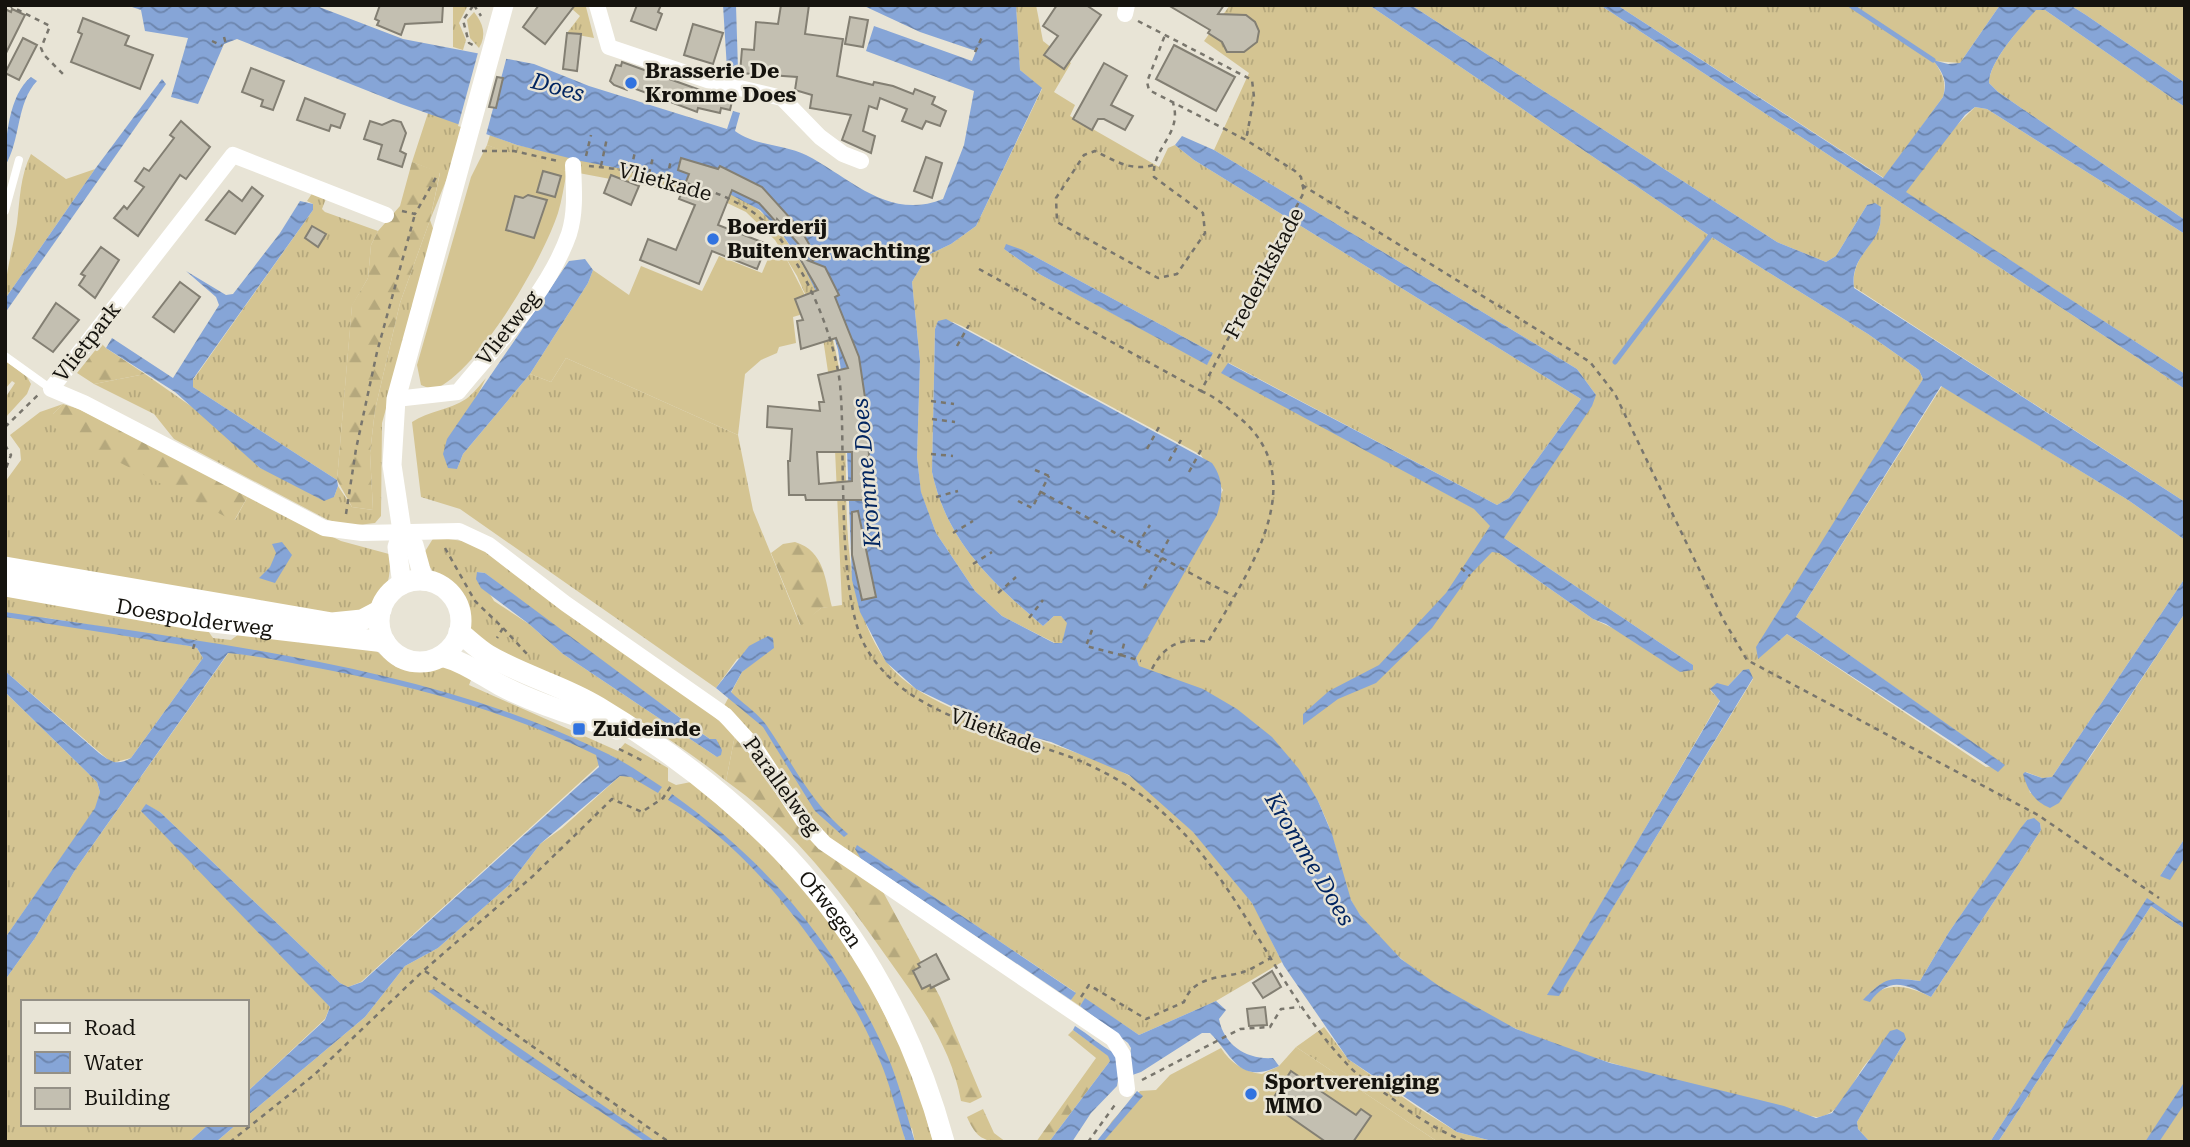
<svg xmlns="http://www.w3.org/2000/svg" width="2190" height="1147" viewBox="0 0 2190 1147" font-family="'Roboto Serif',serif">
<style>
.grass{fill:url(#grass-tufts);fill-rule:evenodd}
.forest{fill:url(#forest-firs)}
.garden{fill:#d4c492}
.water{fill:url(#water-waves)}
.pier{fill:#e8e4d6}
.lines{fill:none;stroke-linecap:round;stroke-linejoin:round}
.stream{stroke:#86a5d7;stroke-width:5}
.building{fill:#c3bfb1;stroke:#837f73;stroke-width:2;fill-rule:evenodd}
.path{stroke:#79766d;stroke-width:2.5;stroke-dasharray:5 5;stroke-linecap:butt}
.service{stroke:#fff;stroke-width:8}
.minor{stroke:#fff;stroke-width:16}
.tertiary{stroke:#fff;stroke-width:19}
.secondary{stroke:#fff;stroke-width:21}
.poi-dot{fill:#3173e0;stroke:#e8e4d6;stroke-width:2.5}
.labels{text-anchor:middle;stroke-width:5;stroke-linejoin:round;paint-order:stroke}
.poi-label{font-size:21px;font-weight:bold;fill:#15130e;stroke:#e8e4d6;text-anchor:start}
.street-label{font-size:21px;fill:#15130e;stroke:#e8e4d6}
.water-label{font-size:23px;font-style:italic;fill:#022560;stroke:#e8e4d6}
</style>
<defs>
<pattern id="grass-tufts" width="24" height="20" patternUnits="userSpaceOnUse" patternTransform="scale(1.75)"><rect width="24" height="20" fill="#d4c492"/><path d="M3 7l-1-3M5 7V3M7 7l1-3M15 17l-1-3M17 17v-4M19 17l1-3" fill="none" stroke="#b5a87d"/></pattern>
<pattern id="forest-firs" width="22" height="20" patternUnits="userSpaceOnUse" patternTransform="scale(1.75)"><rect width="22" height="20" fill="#d4c492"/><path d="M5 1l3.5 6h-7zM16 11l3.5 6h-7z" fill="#b5a87d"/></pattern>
<pattern id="water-waves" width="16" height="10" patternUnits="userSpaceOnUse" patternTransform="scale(1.75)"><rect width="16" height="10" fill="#86a5d7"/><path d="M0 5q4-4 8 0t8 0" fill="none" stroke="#6c85ad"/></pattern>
</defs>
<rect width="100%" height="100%" fill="#e8e4d6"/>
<!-- grass -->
<g class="grass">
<path d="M453,5h15l-9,18 7,17 -3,10 -10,-3z"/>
<path d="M573,5l13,2 8,31 -27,-5 13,-17 -8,-7z"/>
<path d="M1016,5h20l7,36 28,22 -17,29 21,13 -5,11 89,51 9,-19 7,-3 19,15 387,239 -72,99 -12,7 -268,-142 -7,9 253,137 16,17 105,-131 -19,-26 -363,-219 35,-77 -45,-32 26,-36h139l341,231 158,98 51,36 4,9 -165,279 29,-24 199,133 18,-2 -208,-148 146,-231 186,114 57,40v38l-133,199 -10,1 -16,-6 4,21 57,-31 98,-149v225l-25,38 25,-20v68l-38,-25 -157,243h-120l-12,-13 -1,-7 49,-83c-11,6 -29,12 -37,21 -16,17 -26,55 -51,57 -6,1 -64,-18 -77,-21 -131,-31 -294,-68 -381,-181 -17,-22 -19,-53 -28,-79 -3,-12 -9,-23 -14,-35l-179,-134 -3,-9 87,-168 -22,-35 -239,-129 -9,-4 -15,-1 -3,8 -3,143c15,70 59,109 111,154l11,-10h7l7,7 -6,20h-7l-53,-27 -27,-25 -39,-58 -15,-40 -4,-36 3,-96 -8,-79 16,-27 23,-11 25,-18 66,-137 -22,-19zM1004,249l19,1 190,103 -6,11 -166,-89zM1504,538l189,127 -100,-46 -94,-66zM1743,670l10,9 -194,316h-11l172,-295 -10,-10 18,-4zM2027,820l13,3 1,7 -110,167c-28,-13 -42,-15 -67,3 17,-21 30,-23 56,-19l29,-49z"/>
<path d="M1411,5h189l585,384v113l-331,-215c-3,-30 19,-38 26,-62 1,-5 -1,-12 1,-17l-14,-3 -31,51 -10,6 -49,-20z"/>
<path d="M1617,5h383l-40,58 -26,-2c8,12 13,21 9,36l-59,81z"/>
<path d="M2070,5h115v78l-99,-68z"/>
<path d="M2036,9l9,1 140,97v113l-187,-128 -9,-9c0,-22 33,-57 47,-74z"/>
<path d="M474,12c9,11 13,23 5,36l-9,-10 -3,-18z"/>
<path d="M1975,107l12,2 198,125v140l-280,-182 45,-60z"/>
<path d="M428,113l35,11 -13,47 -20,49 5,14 -53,189 -1,93 -6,7 -26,3 -21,-6 -154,-81 -20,-25 -60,-30 51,-10 63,44 52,50 74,29 4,-11 14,21 21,3 -3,-57 5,-43 25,-107 30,-83 10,-47 -28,-11z"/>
<path d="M490,135l27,10c47,10 94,19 141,30 26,5 54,9 79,21 25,12 42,33 57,56 49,71 52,151 52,235 1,61 4,122 40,174 40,58 179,78 242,114 33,19 106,97 126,131 10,18 18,37 28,56l-66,39 -77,34 -54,-36 -5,7 -9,-6 4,-8 -217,-146 3,13 -33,-20 -104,-133 18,-34 26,-22 -31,9 -21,29 -256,-179 -39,-12 -9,-75c17,-11 37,-12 54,-23 7,-5 14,-14 20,-21l-13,26 -16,65 6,-15 67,-80 21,8 15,-24 172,77 15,75 47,115 21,-17 21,-3 -9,-200 -11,-73 -25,-56 -22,-36 -29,-28 -25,-12 -174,-33 -60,-22z"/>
<path d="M31,154l35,25 29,-10 -90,130c0,-27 8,-50 12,-76 3,-24 3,-47 14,-69z"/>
<path d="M313,192l14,4 -5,13 3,3 53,19 -7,14 -3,33 -16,28 -15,174 -144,-93v-7l120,-170v-6l-6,-3z"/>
<path d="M5,360l22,17 4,7 -4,10 -22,24v-20l10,-15 -3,-2 -7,8z"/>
<path d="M63,404l-10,10 182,106 13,-24 93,45 48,13c3,16 -1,41 -15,52 -8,6 -24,8 -33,11l-336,-59v-76l16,-22 -1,-11 -10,-14 30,-23z"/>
<path d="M434,537l43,6 232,169 26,23 -9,46c-47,-38 -97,-68 -150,-95 -38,-18 -79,-26 -108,-57 -2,-46 -34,-40 -44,-76zM477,572l8,1 92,71 133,95 7,18 -154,-103 -34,-30 -35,-23z"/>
<path d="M5,591l199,34 9,13 18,2 12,-9 131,18 22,18 21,5 27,-5 29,8 -4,10 149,66 7,-8 43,25v13l8,4 15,-3 82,70 76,92 65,129 19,69h-18l-3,-14 -8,7 2,7h-690l21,-18h10v-8l118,-99 40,-51 33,-18 71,-63 31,-41 22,-16 68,-61 -20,-12 -249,227 -13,5 -8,-4 -180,-171 -14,-7 -4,6 181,187 7,9 -5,12 -78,73v-90h-224v122h186l-20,18h-184v-162l30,-42 40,-68 157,-222 -191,-31 148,29 8,2 6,10 -72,100 -19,5 -107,-92z"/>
<path d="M5,692l92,90 3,10 -4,16 -91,130z"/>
<path d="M2151,906l34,23v213h-187z"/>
<path d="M1324,1027l24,32 69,48 40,25 39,10h-58l-142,-95z"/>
</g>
<!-- forest -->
<g class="forest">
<path d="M412,162l28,10 -10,48 -30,83 -25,107 -5,43 3,57 -21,-3 -15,-27 15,-175 16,-27 3,-33 7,-14 22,-25z"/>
<path d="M101,343l5,5 39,26 -51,10 -17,-11z"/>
<path d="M63,404l16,5 169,87 -14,25 -174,-89 -10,-8 3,-10z"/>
<path d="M795,542c30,9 30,38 37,65l-11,1 -20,18 -30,-73 12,-9z"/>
<path d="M735,735l18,21 46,69 83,65 58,107 42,100 -12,6 -9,-2c-9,-52 -40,-96 -70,-138 -47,-68 -97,-134 -165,-182z"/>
<path d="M1073,1030l36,26 1,5 -61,81h-13l60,-84 -28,-23z"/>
<path d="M983,1109l11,24 12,9c-22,0 -30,-4 -39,-25z"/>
</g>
<!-- garden -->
<g class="garden">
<path d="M487,145l80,26c-3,14 -5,29 -9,42 -15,46 -80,160 -125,177l-12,-5 -4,-20 54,-188z"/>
<path d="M773,247l12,9 28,55 -20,6 3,26 -17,4 -2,6 -16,7 -16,14 -7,61 -172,-77 -15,24 -21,-8 58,-91 5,-13 36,25 12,-29 61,25 17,-35 43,17z"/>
<path d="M1296,1047l142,95h-340l14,-21 28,-30 16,-1 14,-15 51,-27c9,15 24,24 41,26l17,-8z"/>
</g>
<!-- water -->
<g class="water">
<path d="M126,5h188l89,34 131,25 55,22 138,43 6,-18 7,2 -5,18c20,15 48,13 71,24 45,23 82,66 137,44l21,-54 10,-54 -108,-40 8,-25 98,35 4,-10 -56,-19 -58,-27h154l4,65 22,18 -66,138 -25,18 -23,11 -16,27 8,79 -3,96 4,35 15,41 39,58 27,25 52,27h8l5,-20 -6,-7h-7l-11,10c-52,-45 -96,-84 -111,-154l3,-143 3,-8 8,-2 266,144c12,17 11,33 5,52l-81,143 3,8 64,23 34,20 35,28 27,32 19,32 14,33 19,66 9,15 41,44 38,27 77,43 94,34 174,43 32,12 16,-5 58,-82 7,-2 7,4 2,6 -49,83 1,7 12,13h-374l-39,-10 -109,-73 -64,-93 -32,-63 -59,-71 -64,-57 -78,-33 -61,-17 -74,-36 -30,-27 -26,-50 -8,-32 -7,-182 -7,-48 -11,-36 -25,-51 -20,-29 -22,-24 -44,-23 -135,-26 -64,-16 -116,-41 -164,-65 -13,5 -26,60 -27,-7 17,-59 -43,-7 -4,-21z"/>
<path d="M723,5h13l2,65 -11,-1z"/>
<path d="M1369,5h42l366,237 49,20 10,-6 31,-51 8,-2 6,4c-1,6 0,13 -1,18 -6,24 -30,32 -26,63l331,214v38l-57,-40 -187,-114 -145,231 209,148 -7,7 -211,-138 -29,25 -2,-12 167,-268 -4,-9 -51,-36 -158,-98z"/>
<path d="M1600,5h17l266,173 60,-81c5,-16 0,-24 -10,-37l15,4 12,-1 40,-58h70l16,10 99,68v24l-140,-97h-9c-14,16 -47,51 -47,73l9,9 187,128v14l-198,-125 -12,-2 -10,8 -59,77 279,182v15z"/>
<path d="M31,77l6,4c-21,22 -16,59 -32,85 0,-25 4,-72 26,-89z"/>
<path d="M162,79l4,5 -161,229v-14l90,-130z"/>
<path d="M1182,136l32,14 363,219 19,26 -4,11 -88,132 189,127v5l-13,2 -74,-48 -13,-5 -94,-66 -7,-1 -23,24 -37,52 -56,55 -38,16 -35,26v-11l26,-23 50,-26 67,-72 44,-67 -16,-17 -253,-136 7,-10 269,142 12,-7 72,-99 -387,-239 -19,-15z"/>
<path d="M300,201l13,3v6l-120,169v8l144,93 1,6 -4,11 -10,4 -64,-33 -85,-76 -69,-44 6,-10 61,40 46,-73 -3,-8 -30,-26 40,24 7,-1 47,-61z"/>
<path d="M1006,244l17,6 190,103 -6,12 -166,-90 -37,-26z"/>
<path d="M585,259l8,11 -5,13 -58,91 -67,80 -6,15 -9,-1 -5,-14 4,-15 122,-178z"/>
<path d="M282,542l10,13 -17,28 -16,-5 11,-11 6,-14 -4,-9z"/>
<path d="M477,572l8,1 206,153 19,13h6l6,11 -1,5 -4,2 -154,-103 -34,-30 -48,-36 -5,-9z"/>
<path d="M2185,578v35l-126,190 -9,5c-16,-7 -22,-17 -27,-34l2,-2 17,6 10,-1z"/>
<path d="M5,612c197,30 424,53 603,142 19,9 37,22 54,33l-4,6 -27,-16 -11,-1 -80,68 -31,41 -71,63 -33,18 -40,51 -118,99v-24l78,-72 5,-13 -189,-196 5,-7 14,8 180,171 8,4 14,-5 237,-215 -3,-12c-87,-43 -178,-68 -273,-86 -32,-6 -63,-13 -95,-16l-153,217 -40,68 -30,42v-42l90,-130 5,-16 -3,-10 -92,-90v-21l94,82c12,9 18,13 32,5l72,-100 -6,-10 -8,-2 -184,-29z"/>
<path d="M768,636l5,2 1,10 -32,24 -11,20c11,11 27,21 36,34 26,38 44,77 81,108l-4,3 -29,-26 -52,-84 -47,-39 33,-42z"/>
<path d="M1749,669l4,9 -194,318 -12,-1 173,-294 -10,-12 7,-6 11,3 15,-16z"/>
<path d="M672,794c98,70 165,151 215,261 12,27 19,58 28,87h-9c-9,-27 -15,-55 -26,-81 -37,-91 -125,-212 -212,-261z"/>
<path d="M2034,818l6,5 1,7 -110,167c-26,-13 -42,-21 -61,5l-7,-2c22,-23 27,-23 57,-19l29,-49 71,-103 7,-9z"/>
<path d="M2185,838v19l-15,23 -10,-4z"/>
<path d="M857,845l219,148 -5,7 -210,-141 -6,-10z"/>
<path d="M2147,898l38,26v5l-34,-23 -153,236h-8z"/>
<path d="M434,989l222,153h-10l-126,-84 -92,-67z"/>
<path d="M1085,998l54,37 77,-34 10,9 -7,9c5,27 29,41 54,39l6,8c-40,19 -45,-9 -69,-33h-8l-61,39 -23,8 -1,6 -26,27 -19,29h-23l61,-81 -2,-5 -35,-26 2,-4c18,11 35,30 55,31l1,-9 -3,-5 -48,-37z"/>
<path d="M2185,1081v22l-26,39h-14z"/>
<path d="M1137,1091l6,5 -40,46h-7z"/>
<path d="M209,1124h28l-21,18h-27z"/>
</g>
<!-- pier -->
<path class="pier" d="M479,49l28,7 -21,79 -28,-9z"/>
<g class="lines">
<!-- stream -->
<g class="stream">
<path d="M1850,5l83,55"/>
<path d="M1615,362l95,-126"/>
</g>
</g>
<!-- building -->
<g class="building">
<path d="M380,5h63l-1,17 -37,2 -4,11 -24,-10 2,-4 -4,-2z"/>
<path d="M539,5h36l-30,39 -22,-17z"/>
<path d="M637,5h24l-3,7 4,2 -6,16 -25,-9z"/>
<path d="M781,5h28l-4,29 38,5 -6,37 36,9 1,-3 19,4 20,8 2,-5 20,8 -3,7 14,7 -6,15 -14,-5 -4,8 -20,-8 5,-12 -27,-11 -3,11 -8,-3 -6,25 12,5 -4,17 -29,-13 9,-25 -41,-7 2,-13 -17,-5 2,-13 -57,-4 2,-24 12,1 2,-28 22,2z"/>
<path d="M1057,5h29l15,10 -37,54 -20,-14 14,-19 -15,-10z"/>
<path d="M1168,5h56l-6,9 28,1 9,7 4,9 -2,11 -13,10h-17l-5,-10 -14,-9 2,-3z"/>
<path d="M5,9l6,3 1,-3 13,6 -20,40z"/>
<path d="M850,17l18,3 -5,27 -18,-3z"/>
<path d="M83,18l46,18 -4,9 28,10 -13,34 -69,-27 11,-28 -4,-2z"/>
<path d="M693,24l30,9 -10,31 -29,-9z"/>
<path d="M567,33l14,1 -4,37 -14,-2z"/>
<path d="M23,38l14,7 -18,35 -14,-7z"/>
<path d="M1174,45l61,32 -19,34 -60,-32z"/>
<path d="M622,62l78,28 33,7 -3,13 -9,-2 -1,5 -22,-5 -1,4 -69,-26 -1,4 -13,-5 -4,-4 6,-16 5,1z"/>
<path d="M1104,63l23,13 -16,29 22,11 -8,14 -21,-11h-6l-6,11 -19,-11z"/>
<path d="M251,68l33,13 -11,29 -12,-4 2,-6 -21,-8z"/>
<path d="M497,77l6,1 -7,30 -7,-1z"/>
<path d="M305,98l40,16 -5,14 -9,-3 -2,6 -32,-11z"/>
<path d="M393,120l8,2 5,11 -6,18 6,3 -4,13 -24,-8 4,-14 -18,-6 6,-18 12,4z"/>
<path d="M181,121l29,26 -24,32 -6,-4 -42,61 -24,-18 10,-12 3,3 17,-22 -9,-6 9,-13 5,3 25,-33 -4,-3z"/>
<path d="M926,157l16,6 -10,35 -18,-7z"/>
<path d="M681,158l37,11 2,-3 42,21 39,43 16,28 -4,3 -36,-42 -1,3 -17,-19 -27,-13 -14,35 49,19 -10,25 -45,-18 -13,33 -59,-24 8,-21 28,11 19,-45 -16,-6 10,-25 -11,-4z"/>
<path d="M543,171l18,5 -6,21 -18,-5z"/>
<path d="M611,175l28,11 -8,19 -27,-12z"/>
<path d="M252,187l11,9 -28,38 -29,-14 23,-29 13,10z"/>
<path d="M528,195l19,5 -13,38 -28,-8 9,-34 8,2z"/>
<path d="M312,226l14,8 -8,13 -13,-9z"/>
<path d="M101,247l18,13 -24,38 -16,-13 6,-9 -4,-2z"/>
<path d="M799,257l26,10 14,28 -4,2 24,60 8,54 2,46h-3l-2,43h-58l-1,-5h-16l-1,-34h2l2,-32 -25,-2 1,-21 52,5 -1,-9h5l-6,-27 30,-7 -12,-30 -35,11 -4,-28 6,-1 -8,-21 23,-9zM817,452h35v29l-33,3z"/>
<path d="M180,282l20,15 -26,35 -21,-15z"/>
<path d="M56,303l23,17 -26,32 -20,-14z"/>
<path d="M858,511l18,86 -14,3 -10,-45v-43z"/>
<path d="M936,954l13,25 -18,9 -1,-3 -8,4 -9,-18 7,-4 -2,-3z"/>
<path d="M1272,971l9,16 -18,11 -10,-15z"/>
<path d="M1265,1007l2,18 -18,1 -2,-17z"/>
<path d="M1291,1071l65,44 5,-6 10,7 -18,26h-27l-56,-39z"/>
</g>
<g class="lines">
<!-- path -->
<g class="path">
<path d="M8,5l42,21 -9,22 3,7 19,19"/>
<path d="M474,5l7,11"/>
<path d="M473,6l-10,14 6,23 4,2"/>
<path d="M1138,21l114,59 2,17 -8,43"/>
<path d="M224,37l2,7"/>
<path d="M212,41l10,5"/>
<path d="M975,52l8,-17"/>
<path d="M482,151h32l44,10"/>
<path d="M586,156l5,-21"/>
<path d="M1153,165c-21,7 -40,-5 -58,-14l-11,4 -28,43 1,24 101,56 19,-4 28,-41 -2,-20 -49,-36c-3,-29 29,-43 19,-74"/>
<path d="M589,166c51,5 113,15 159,43 47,28 86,122 92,175 3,33 2,68 3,101 1,43 2,119 20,157 37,74 141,90 210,116 25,10 53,25 75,42 90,71 122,183 199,264 12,14 31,24 46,35 22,17 48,34 75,43"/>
<path d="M601,166l6,-28"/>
<path d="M631,169l4,-17"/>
<path d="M649,174l4,-17"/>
<path d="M667,178l4,-18"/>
<path d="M1302,185l288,177 25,32 108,225 24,41 291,155 121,83"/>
<path d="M402,211l13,3 23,-40"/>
<path d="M979,269l222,122 103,-199 -3,-15 -6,-6 -49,-31 -97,-50 -2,-8 18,-47"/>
<path d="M957,346l12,-21"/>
<path d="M931,401l23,3"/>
<path d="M932,419l23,3"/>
<path d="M5,427l33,-32"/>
<path d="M5,445l6,10 -6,16"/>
<path d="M1147,449l12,-22"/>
<path d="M931,454l22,2"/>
<path d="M1169,461l12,-21"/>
<path d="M1035,470l14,6 2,-4"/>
<path d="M1189,472l12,-22"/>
<path d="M1041,492l96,53 13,-20"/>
<path d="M936,497l22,-6"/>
<path d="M1018,501l14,7 17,-32"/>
<path d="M346,514l10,-65 21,-97 38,-138"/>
<path d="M953,533l20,-12"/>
<path d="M1137,545l22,12 12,-22"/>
<path d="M445,548l30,53 28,27 -6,10"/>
<path d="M1162,558l71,38"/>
<path d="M973,564l19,-12"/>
<path d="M1461,568l9,8"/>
<path d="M1144,588l18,-30"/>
<path d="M998,593l18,-16"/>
<path d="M1029,618l14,-18"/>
<path d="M503,628l24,26"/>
<path d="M1092,630l-6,16 35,9 4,-15"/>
<path d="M193,649l3,-10"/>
<path d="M1121,655l20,6"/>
<path d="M1152,669c12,-24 29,-32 56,-27 36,-65 107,-159 33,-223 -13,-11 -25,-22 -40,-28"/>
<path d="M619,749l26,13"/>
<path d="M425,971l244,171"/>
<path d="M1081,997l8,-12 57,34 38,-17c9,-25 35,-24 56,-29 11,-3 21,-10 31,-15"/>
<path d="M1142,1080l98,-51 30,-2 11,-18 19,-2"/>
<path d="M230,1142l84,-67 109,-104 110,-95 79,-77 30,13 21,-14 10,-15"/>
<path d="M1088,1142l29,-40"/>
</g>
<!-- service -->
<g class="service">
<path d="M5,211l14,-51"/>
<path d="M5,356l46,33"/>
</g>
<!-- minor -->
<g class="minor">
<path d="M597,5l12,42 101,34 72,17 38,39 23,17 18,7"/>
<path d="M1125,14l2,-9"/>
<path d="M386,215l-153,-60 -182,234 33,14 240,125 38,5 97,-2 30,14 77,59 159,111 31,34 47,71 21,23 289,196 10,16 4,34"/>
<path d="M396,399l62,-7c39,-48 90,-98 111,-158 7,-22 5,-46 4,-69"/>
</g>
<!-- tertiary -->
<g class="tertiary">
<path d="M402,531l12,14 10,36"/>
<path d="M402,585l-5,-38 5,-16 -10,-66 4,-66 108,-394"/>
</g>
<!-- secondary -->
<g class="secondary">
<path d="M5,567l327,56 30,-3 19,-10"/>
<circle cx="420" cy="621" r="41"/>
<path id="s1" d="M5,586l191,34 189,22"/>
<path id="s2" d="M459,632c10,8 19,17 29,23 35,21 76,31 110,52 174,105 292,237 346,435"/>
<path d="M442,656c22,6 38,18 58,29 36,19 78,31 117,44"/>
</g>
</g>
<!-- markers -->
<g class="poi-dot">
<circle cx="631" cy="83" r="7"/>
<circle cx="713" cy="239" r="7"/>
<rect x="572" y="722" width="14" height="14" rx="3.5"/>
<circle cx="1251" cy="1094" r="7"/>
</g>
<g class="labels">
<!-- poi labels -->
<g class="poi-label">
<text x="645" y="78">Brasserie De<tspan x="645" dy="24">Kromme Does</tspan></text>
<text x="727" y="234">Boerderij<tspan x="727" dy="24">Buitenverwachting</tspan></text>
<text x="593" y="736">Zuideinde</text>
<text x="1265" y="1089">Sportvereniging<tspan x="1265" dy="24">MMO</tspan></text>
</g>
<!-- street labels -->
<g class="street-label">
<text transform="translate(665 182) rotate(15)" y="7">Vlietkade</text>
<text transform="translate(1264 273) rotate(-62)" y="7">Frederikskade</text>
<text transform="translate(508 328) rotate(-52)" y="7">Vlietweg</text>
<text transform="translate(87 342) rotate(-52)" y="7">Vlietpark</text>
<text dy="7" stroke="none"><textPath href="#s1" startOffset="192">Doespolderweg</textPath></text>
<text transform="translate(996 731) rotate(20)" y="7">Vlietkade</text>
<text transform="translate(782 786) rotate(54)" y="7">Parallelweg</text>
<text dy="7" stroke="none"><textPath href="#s2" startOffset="469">Ofwegen</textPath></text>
</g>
<!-- water labels -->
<g class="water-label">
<text transform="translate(558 87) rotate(15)" y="8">Does</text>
<text transform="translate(866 473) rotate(-95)" y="8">Kromme Does</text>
<text transform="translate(1310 859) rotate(59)" y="8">Kromme Does</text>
</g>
</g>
<!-- border -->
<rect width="2190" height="1147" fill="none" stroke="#15130e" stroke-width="14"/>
<!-- legend -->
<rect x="21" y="1000" width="228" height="126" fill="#e8e4d6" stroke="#949086" stroke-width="2"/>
<rect x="35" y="1023" width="35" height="10" fill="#ffffff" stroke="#949086" stroke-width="2"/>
<text x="84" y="1035" font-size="21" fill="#15130e">Road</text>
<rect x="35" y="1052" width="35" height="21" fill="url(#water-waves)" stroke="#949086" stroke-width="2"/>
<text x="84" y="1070" font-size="21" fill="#15130e">Water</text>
<rect x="35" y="1088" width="35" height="21" fill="#c3bfb1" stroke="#949086" stroke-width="2"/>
<text x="84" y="1105" font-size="21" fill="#15130e">Building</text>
</svg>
